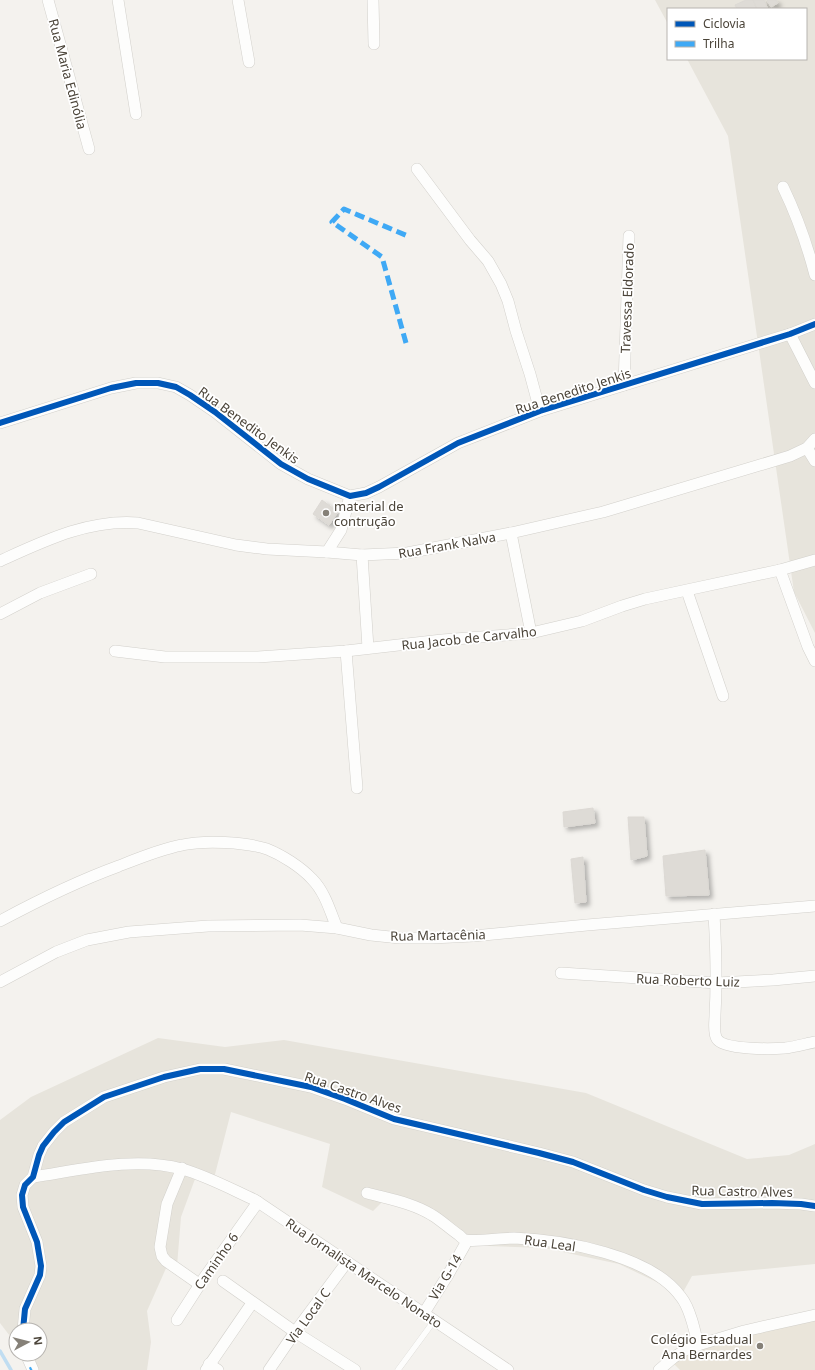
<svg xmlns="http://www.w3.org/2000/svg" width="815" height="1370" viewBox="0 0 815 1370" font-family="'Noto Sans',sans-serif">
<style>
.residential{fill:#e7e4dc}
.education{fill:#eae5da}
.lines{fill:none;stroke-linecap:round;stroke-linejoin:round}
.stream{stroke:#c0ddf1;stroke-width:3.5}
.building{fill:#dedbd6;stroke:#dcd9d4;filter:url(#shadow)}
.lane-casing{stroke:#d2d0cb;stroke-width:6}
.street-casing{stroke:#d2d0cb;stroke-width:12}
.lane{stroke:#fdfdfc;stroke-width:5.5}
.street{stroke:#fdfdfc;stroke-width:11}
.quiet{stroke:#3fa9f5;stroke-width:5;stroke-dasharray:10 5;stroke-linecap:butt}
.cycleway-casing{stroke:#fff;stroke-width:8}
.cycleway{stroke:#0057b8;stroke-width:6}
.poi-dot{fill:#868178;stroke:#fff;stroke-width:1.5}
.labels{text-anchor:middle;stroke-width:3.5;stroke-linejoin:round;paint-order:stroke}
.street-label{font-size:13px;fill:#4b4439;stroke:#fff}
.poi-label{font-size:13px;fill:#4b4439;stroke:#fff;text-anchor:start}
</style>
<defs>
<filter id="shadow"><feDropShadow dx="3.5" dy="3.5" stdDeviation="2" flood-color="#0004"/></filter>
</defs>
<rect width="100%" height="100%" fill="#f4f2ee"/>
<!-- residential -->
<g class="residential">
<path d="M655,0h160v633l-21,-41 -66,-456 -41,-77h119v-50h-138v15z"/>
<path d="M158,1038l67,9 59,-7 302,53 161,66 42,-4 26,-11v120l-123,12 -10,18 -63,-30 -75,-16 -55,-2 -104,-47 -12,12 -51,-24 8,-43 -99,-32 -18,70 -18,-3 -14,38 -4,49h-10l-20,45 4,31 -4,28h-114l-10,-16h17v-24h-24v14l-16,-21v-203l31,-23z"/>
</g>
<!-- education -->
<path class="education" d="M815,1320v50h-135l-7,-7 21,-14 23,-7z"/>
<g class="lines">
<!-- stream -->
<path class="stream" d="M0,1351l11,19"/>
</g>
<!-- building -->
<g class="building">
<path d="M746,0h7l4,9h-20l-2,-4z"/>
<path d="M753,0h11l4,9h-11z"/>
<path d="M767,0h9l2,3 -7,4z"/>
<path d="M322,500l16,12 -9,13 -16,-11z"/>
<path d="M593,808l2,15 -31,4 -1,-15z"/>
<path d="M628,817h16l3,39 -16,4z"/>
<path d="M705,850l4,45 -43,1 -3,-40z"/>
<path d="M583,857l3,45 -11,1 -4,-44z"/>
</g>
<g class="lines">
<!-- lane casing -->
<g class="lane-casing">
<path id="lane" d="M398,1370l36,-49"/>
</g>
<!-- street casing -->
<g class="street-casing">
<g id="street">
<path d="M48,0l41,149"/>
<path d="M118,0l18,114"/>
<path d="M238,0l11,62"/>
<path d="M373,0l1,44"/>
<path d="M417,169l53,71 18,21 13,23 7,17 8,30 14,43 10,37"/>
<path d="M783,187c14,29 24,57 32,88"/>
<path d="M790,334l25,49"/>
<path d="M624,385l5,-149"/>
<path d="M0,423l111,-35 25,-5h22l18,4 14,8 25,17 66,52 27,15 42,17 16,-3 13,-6 79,-44 82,-32 250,-77 25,-10"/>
<path d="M807,448l8,13"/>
<path d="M511,533l20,100"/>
<path d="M327,552l14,-22 9,-34"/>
<path d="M362,555l6,93"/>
<path d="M0,561c44,-20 89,-42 138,-38l98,22 31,4 60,3 35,3 45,-2 104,-20 92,-21 187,-56 17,-8 8,-9"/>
<path d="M780,570l28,77 7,14"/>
<path d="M687,591l36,105"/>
<path d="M0,614l40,-21 51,-19"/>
<path d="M115,651l50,6h93l88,-6 96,-11 89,-7 51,-12 40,-15 23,-7 135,-29 35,-10"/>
<path d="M346,651l11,137"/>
<path d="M714,914c2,34 3,67 1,101 0,7 -2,18 2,24 7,11 55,10 68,9 10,-1 20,-4 30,-6"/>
<path d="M0,921c39,-21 78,-40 119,-55 20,-8 42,-17 63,-21 23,-5 63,-3 85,4 15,6 34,18 45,30 13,13 18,32 25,49"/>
<path d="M561,973l156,10 56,-3 42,-4"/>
<path d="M0,982l56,-30 31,-12 42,-8 79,-6 92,-1 37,3 34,7 29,3h32l41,-2 114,-11 228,-19"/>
<path d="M182,1168l-15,36 -7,43 2,9 4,5 33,23"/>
<path d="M33,1177c47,-7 102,-21 149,-8 25,7 49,20 73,31l253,170"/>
<path d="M367,1193c22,6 46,10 65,22 10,6 18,14 27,20 2,2 5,5 7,5 6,2 39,-2 48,-2 49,2 137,17 167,59 9,11 14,34 17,48"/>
<path d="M223,1281l72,51 60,38"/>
<path d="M424,1313l25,-40 18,-32"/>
<path d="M177,1320l27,-42 54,-76"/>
<path d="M23,1330l2,-21 15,-34 1,-9 -4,-24 -14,-35 -1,-12 3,-10 8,-8 6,-22 4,-9 11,-14 10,-10 40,-25 60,-20 36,-8h24l87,18 34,12 49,20 145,34 34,9 71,28 23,7 35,7 70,-1 29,1 14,2"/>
<path d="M26,1354l7,16"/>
<path d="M209,1364l9,6"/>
<path d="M206,1370l46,-67"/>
<path d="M269,1370l26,-38 52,-70"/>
<path d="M659,1370l14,-12 12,-8 13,-5 46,-14 71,-16"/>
</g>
</g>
<!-- lane -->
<use href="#lane" class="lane"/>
<!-- street -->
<use href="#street" class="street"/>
<!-- quiet -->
<g class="quiet">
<path d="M406,343l-24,-86 -50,-35 12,-13 66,28"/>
<path d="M30,1370l2,-1"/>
</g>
<!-- cycleway casing -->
<g class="cycleway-casing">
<g id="cycleway">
<path d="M0,423l111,-35 25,-5h22l18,4 14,8 25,17 66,52 27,15 42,17 16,-3 13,-6 79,-44 82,-32 250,-77 25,-10"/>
<path d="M23,1330l2,-21 15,-34 1,-9 -4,-24 -14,-35 -1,-12 3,-10 8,-8 6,-22 4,-9 11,-14 10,-10 40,-25 60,-20 36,-8h24l87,18 34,12 49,20 145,34 34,9 71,28 23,7 35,7 70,-1 29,1 14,2"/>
</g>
</g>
<!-- cycleway -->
<use href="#cycleway" class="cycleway"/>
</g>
<!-- markers -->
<g class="poi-dot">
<circle cx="326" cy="513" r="4"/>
<circle cx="760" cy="1346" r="4"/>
</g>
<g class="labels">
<!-- street labels -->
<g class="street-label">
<text transform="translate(68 74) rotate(75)" y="5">Rua Maria Edinólia</text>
<text transform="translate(627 298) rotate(-88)" y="5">Travessa Eldorado</text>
<text transform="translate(573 391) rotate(-18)" y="5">Rua Benedito Jenkis</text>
<text transform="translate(249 425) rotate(36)" y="5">Rua Benedito Jenkis</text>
<text transform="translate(447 545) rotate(-10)" y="5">Rua Frank Nalva</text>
<text transform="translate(469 638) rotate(-6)" y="5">Rua Jacob de Carvalho</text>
<text transform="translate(438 935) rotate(-1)" y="5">Rua Martacênia</text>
<text transform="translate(688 980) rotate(2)" y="5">Rua Roberto Luiz</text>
<text transform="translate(353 1092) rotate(19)" y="5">Rua Castro Alves</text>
<text transform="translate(742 1191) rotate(1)" y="5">Rua Castro Alves</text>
<text transform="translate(550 1243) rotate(8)" y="5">Rua Leal</text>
<text transform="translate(216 1261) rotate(-55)" y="5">Caminho 6</text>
<text transform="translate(364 1273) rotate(34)" y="5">Rua Jornalista Marcelo Nonato</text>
<text transform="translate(445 1277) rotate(-59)" y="5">Via G-14</text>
<text transform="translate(308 1316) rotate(-54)" y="5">Via Local C</text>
</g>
<!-- poi labels -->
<g class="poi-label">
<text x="334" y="511">material de<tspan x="334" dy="15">contrução</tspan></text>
<text x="752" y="1344" text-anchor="end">Colégio Estadual<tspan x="752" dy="15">Ana Bernardes</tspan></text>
</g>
</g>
<!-- legend -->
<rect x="667" y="8" width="140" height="52" fill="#ffffff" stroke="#b7b4b0"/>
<rect x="675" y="21" width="20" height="6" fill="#0057b8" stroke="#b7b4b0"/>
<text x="703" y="28" font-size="12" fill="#4b4439">Ciclovia</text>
<rect x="675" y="41" width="20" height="6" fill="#3fa9f5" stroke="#b7b4b0"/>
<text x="703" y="48" font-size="12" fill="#4b4439">Trilha</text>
<!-- north arrow -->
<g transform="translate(28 1342) rotate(83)"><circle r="19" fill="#ffffff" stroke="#b7b4b0"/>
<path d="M0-3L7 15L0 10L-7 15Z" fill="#868178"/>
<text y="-6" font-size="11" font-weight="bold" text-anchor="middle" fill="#4b4439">N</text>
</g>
</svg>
